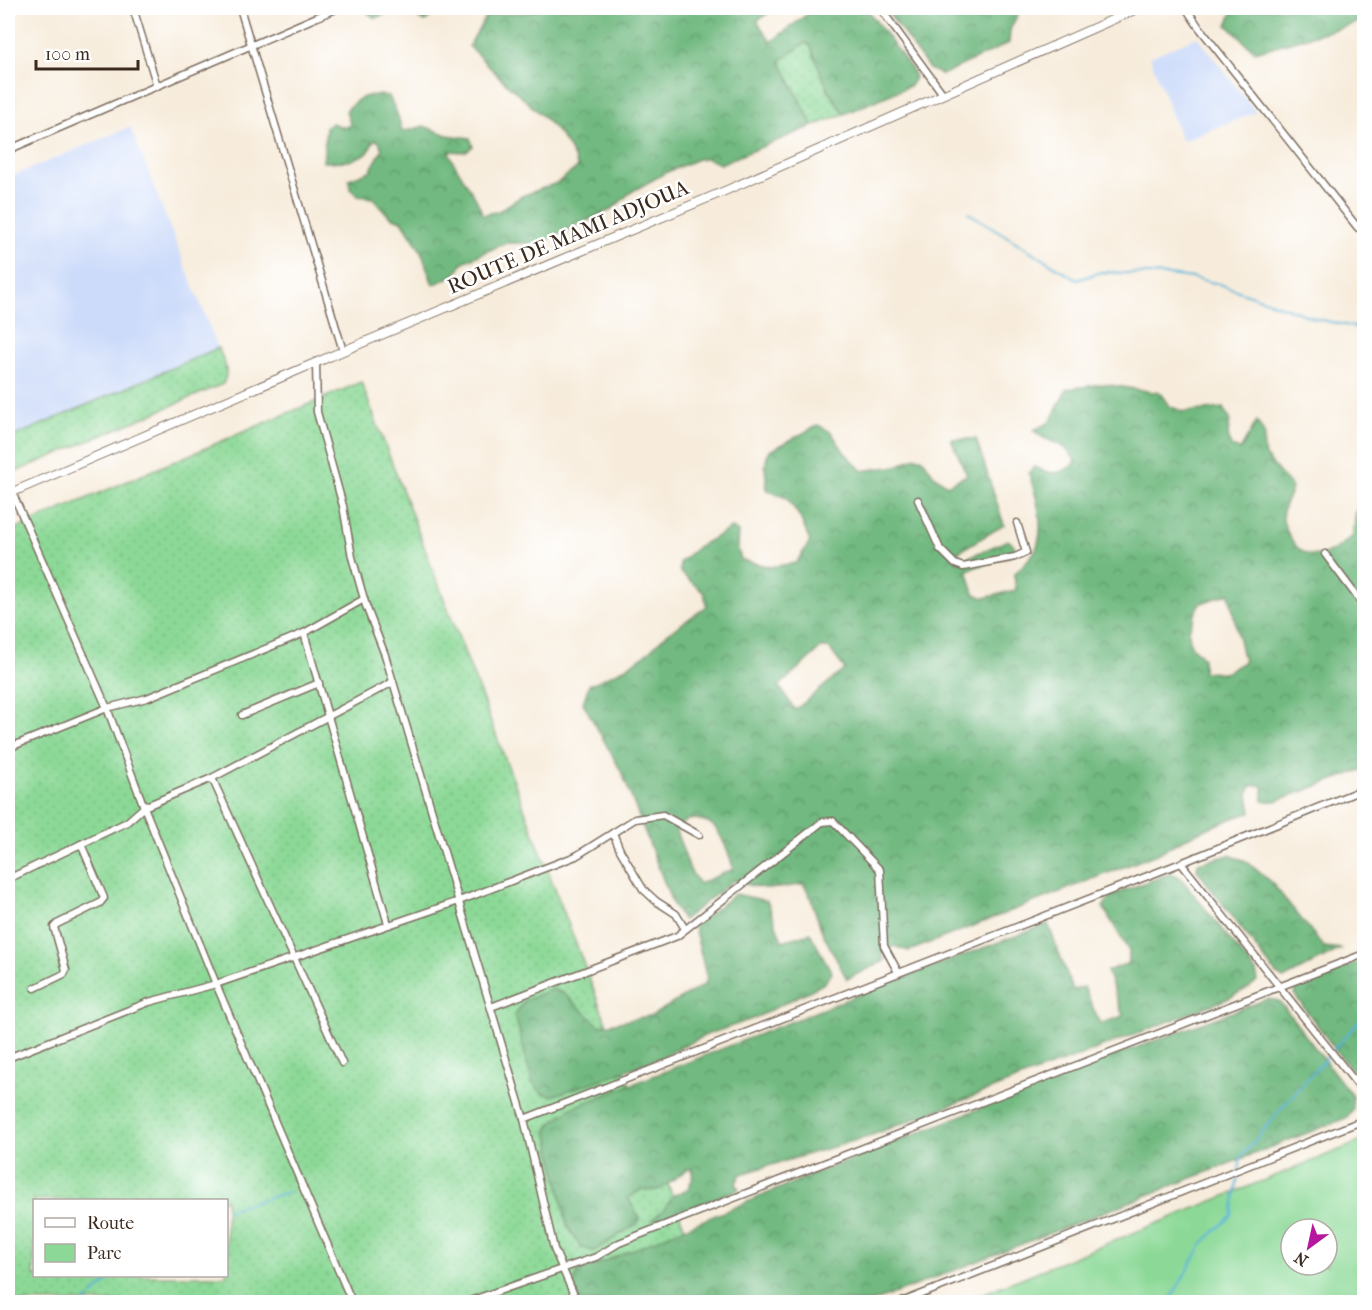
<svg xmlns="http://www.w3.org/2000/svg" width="1372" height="1310" viewBox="0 0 1372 1310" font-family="'IM FELL French Canon',serif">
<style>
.built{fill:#ccdbfa}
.grass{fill:url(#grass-dots);stroke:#64825a;stroke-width:1.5;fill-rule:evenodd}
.forest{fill:url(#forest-crowns);stroke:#56724f;stroke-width:1.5;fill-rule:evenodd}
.park{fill:#8cd997;stroke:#64825a;stroke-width:1.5;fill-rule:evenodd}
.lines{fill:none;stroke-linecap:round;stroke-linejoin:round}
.stream{stroke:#5ab3d7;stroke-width:2}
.minor-casing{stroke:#7d6e60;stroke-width:9}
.tertiary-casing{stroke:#7d6e60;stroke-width:10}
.minor{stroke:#fff;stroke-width:6}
.tertiary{stroke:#fff;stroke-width:8}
.labels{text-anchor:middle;stroke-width:5;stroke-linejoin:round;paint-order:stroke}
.street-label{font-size:21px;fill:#3b2a1e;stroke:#fff}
</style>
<defs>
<pattern id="grass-dots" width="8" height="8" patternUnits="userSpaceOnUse" patternTransform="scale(1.5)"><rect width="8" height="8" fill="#8cd997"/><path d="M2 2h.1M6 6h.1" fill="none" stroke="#7aba82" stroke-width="1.8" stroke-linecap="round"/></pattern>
<pattern id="forest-crowns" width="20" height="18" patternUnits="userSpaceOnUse" patternTransform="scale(1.5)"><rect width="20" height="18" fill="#71b980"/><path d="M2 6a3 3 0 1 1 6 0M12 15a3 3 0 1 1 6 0" fill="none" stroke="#5e9768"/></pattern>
</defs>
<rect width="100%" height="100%" fill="#fff"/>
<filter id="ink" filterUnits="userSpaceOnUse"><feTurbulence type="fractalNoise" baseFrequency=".0167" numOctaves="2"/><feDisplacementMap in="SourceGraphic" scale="12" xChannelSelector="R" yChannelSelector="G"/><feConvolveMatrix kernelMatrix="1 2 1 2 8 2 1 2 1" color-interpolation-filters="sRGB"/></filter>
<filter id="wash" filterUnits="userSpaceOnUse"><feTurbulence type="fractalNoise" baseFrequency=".008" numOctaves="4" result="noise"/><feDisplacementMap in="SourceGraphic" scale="24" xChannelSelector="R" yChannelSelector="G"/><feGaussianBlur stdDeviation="1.35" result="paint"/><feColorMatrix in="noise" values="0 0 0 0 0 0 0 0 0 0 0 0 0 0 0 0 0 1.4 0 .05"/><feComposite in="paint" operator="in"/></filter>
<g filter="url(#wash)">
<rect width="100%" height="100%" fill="#f7ecdb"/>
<!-- built -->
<g class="built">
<path d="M1197,37l59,75 -74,29 -32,-84z"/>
<path d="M130,127l88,221 -210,91v-261z"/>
</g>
<!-- grass -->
<g class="grass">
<path d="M805,43l5,2 18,45 16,24 -31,12 -34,-65z"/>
<path d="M218,348c6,13 12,22 5,36l-215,91v-36z"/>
<path d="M361,382l352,920h-705v-770zM34,1200h192v76h-192z"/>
</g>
<!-- forest -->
<g class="forest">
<path d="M367,8h33l-25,10 -7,-5z"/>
<path d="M409,8h31l-15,14 -3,-1z"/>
<path d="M541,8h234l-18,13 14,21 44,-34h51l45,60 4,10 -5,8 -66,28 -16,-24 -18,-45 -5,-2 -25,18 33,65 -93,38 -13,-6 -9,1 -31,13 -36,20 -19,17 -73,34h-33l-43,19 -7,12 -23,11 -12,-34 -19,-30 -12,-4 -17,-19 -15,-2 -8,-7 -1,-10 21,-8 12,-21 -3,-9 -5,-1 -6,13 -19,8 -26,1 3,-35 7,-4 7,4h8l2,-4 -4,-12c13,-16 23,-17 43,-15l9,20 4,15 9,-1 13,-4 23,9 23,3 3,8c-8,9 -13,5 -24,5l3,9 24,39 7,16 16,-4 23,-15 35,-13 21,-16c-13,-35 -43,-58 -69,-81 -14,-13 -27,-27 -40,-40l18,-31 42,-3z"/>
<path d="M885,8h145l-11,4 -9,18 -1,13 -67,32 -13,-6z"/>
<path d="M1234,8h130v13l-109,31 -28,-27z"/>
<path d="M1103,384l57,9 9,13 15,6 39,-4 7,11 -2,16 3,12 9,3 17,-29 8,14c-1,6 -3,13 0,19 2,6 21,25 27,34 -2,7 -7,15 -9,22 -2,10 2,19 7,27 17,31 42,17 63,-1l3,-24 7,-10 1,2v265l-88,32h-13v-16l-12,1 -3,8 3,18c-33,11 -63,23 -92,41l-250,98 -15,-5 -12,6 2,9 -37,18 -25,-47 -13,-39 -6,-9c-30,6 -40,7 -69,-4l-51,40 -10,-15 -51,-132 -39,-70 6,-18 31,-14 24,-15 23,-22 40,-28 -3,-13 -24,-21v-10l19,-16 33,-18 6,4 -1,14 4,14 29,7 26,-4 14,-21 -10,-25 -13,-19 -20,-8 -2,-24 3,-14 50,-27 13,7 13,20 18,19 35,-5 19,-9 7,2 10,15 14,11 20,-10 -16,-36h25l28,86 -48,28 6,7 46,-20 6,5 1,6 -3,4 -45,15 7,24 10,4 32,-8 -2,-15c6,-8 17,-17 22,-26 10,-23 0,-54 -7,-76l5,-6c18,8 27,9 42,-5 -15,-26 -27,-15 -42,-32l16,-8 17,-33zM1229,593l15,69 -19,11 -22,-1v-14l-13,-14 -1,-14 10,-26zM821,648h8l16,21 -50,41 -16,-24zM697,819c4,2 10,2 14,5 10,7 20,34 22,45l-34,15 -9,-14 -14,-39 11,-11z"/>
<path d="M1229,855l17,6 26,22 52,64 17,2 -58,30 -7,-5 -79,-104 1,-7z"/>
<path d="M1171,873l9,4 76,95 2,8 -8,7 -23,12 -360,138 -126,37 -5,9 3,6 -75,30 -12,1 14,-13 8,-12 14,-6 5,-12v-7l-4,-2c-18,11 -26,28 -47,21l-14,9 12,21 -3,5 -43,27 -13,-3 -14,-23 -20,-95 4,-6 21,-16 314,-124 162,-60 25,66 11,-3 16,37 23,-8 -16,-45 22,-8v-12l-26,-44 9,-12z"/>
<path d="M735,894l32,7 15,40 28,-8 22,40 -9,11 -68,34 -49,17 -46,23 -69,25 -39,13 -10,-3 -10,-11 -17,-67 9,-14 28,-12 11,4 37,33 53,-11 51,-30 3,-6 -13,-53z"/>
<path d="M1364,960v122l-21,-22 -49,-66 4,-8z"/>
<path d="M1267,999l12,2 73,95 1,13 -7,9 -473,184h-293l-6,-15 3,-14 225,-94 279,-111z"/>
</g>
<!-- park -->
<path class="park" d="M1364,1140v162h-402zM1291,1229h36v36h-36z"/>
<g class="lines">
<!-- stream -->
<g class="stream">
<path d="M969,213l108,67 24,-8 67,3 25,3 26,6 98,35 47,10"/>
<path d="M226,1210l63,-18"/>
<path d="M85,1302l29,-26"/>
<path d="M1169,1302l34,-59 29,-28 9,-58 51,-61 72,-80"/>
</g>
</g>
</g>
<g filter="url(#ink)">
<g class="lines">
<!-- minor casing -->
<g class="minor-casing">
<g id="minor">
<path d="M133,8l24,78"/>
<path d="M240,8l103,343"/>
<path d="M880,8l63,86"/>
<path d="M1186,8l12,18 160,202 6,1"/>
<path d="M8,150l330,-142"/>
<path d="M316,362l1,50 26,94 9,51 14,49 19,49 139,464 30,130 23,53"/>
<path d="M12,492l95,216 37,99 72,177 136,318"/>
<path d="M918,500l22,49 15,15 8,3 52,-10 11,-5 -9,-29"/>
<path d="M1325,554l39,52"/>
<path d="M304,633l84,291"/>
<path d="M242,715l77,-32"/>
<path d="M8,748l99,-40 40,-10 157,-65 60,-34"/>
<path d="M212,778l130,285"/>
<path d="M613,833l7,17 23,39 13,12 20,13 9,15"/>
<path d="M1181,863l183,230"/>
<path d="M8,879l119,-57 17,-15 68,-29 181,-96"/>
<path d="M35,988l29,-14 2,-4 -12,-43 3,-3 43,-21 4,-5 -23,-54"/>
<path d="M491,1007l186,-71 145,-114 11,-1 47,49 4,76 14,26"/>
<path d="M8,1058l141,-56 67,-18 243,-83 117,-45 59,-37 28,-4 36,20"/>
<path d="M524,1119l657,-256 183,-74"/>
<path d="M467,1302l129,-45 23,-14 53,-21 692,-268"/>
<path d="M902,1302l462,-182"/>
</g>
</g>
<!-- tertiary casing -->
<g class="tertiary-casing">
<path id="tertiary" d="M8,494l335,-143 384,-161 412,-182"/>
</g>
<!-- minor -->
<use href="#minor" class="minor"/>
<!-- tertiary -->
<use href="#tertiary" class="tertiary"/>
</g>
</g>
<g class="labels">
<!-- street labels -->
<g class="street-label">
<text transform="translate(568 237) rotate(-23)" y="7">ROUTE DE MAMI ADJOUA</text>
</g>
</g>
<!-- margin -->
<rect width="1372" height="1310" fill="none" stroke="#fff" stroke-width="30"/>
<!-- legend -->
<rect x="33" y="1199" width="195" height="78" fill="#ffffff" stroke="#b1aaa5" stroke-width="1.5"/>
<rect x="45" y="1218" width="30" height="9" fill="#ffffff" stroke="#b1aaa5" stroke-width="1.5"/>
<text x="87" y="1229" font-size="18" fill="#3b2a1e">Route</text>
<rect x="45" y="1244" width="30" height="18" fill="#8cd997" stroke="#b1aaa5" stroke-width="1.5"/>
<text x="87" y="1259" font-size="18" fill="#3b2a1e">Parc</text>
<!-- north arrow -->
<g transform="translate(1309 1247) rotate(213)"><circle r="28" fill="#ffffff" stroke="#b1aaa5" stroke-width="1.5"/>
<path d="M0-4.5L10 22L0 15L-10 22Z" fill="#b5179e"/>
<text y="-9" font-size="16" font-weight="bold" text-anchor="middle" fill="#3b2a1e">N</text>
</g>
<!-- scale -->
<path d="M36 60v9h102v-9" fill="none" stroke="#3b2a1e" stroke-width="3"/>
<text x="45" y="60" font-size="18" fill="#3b2a1e" stroke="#ffffff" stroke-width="4.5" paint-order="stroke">100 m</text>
</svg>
